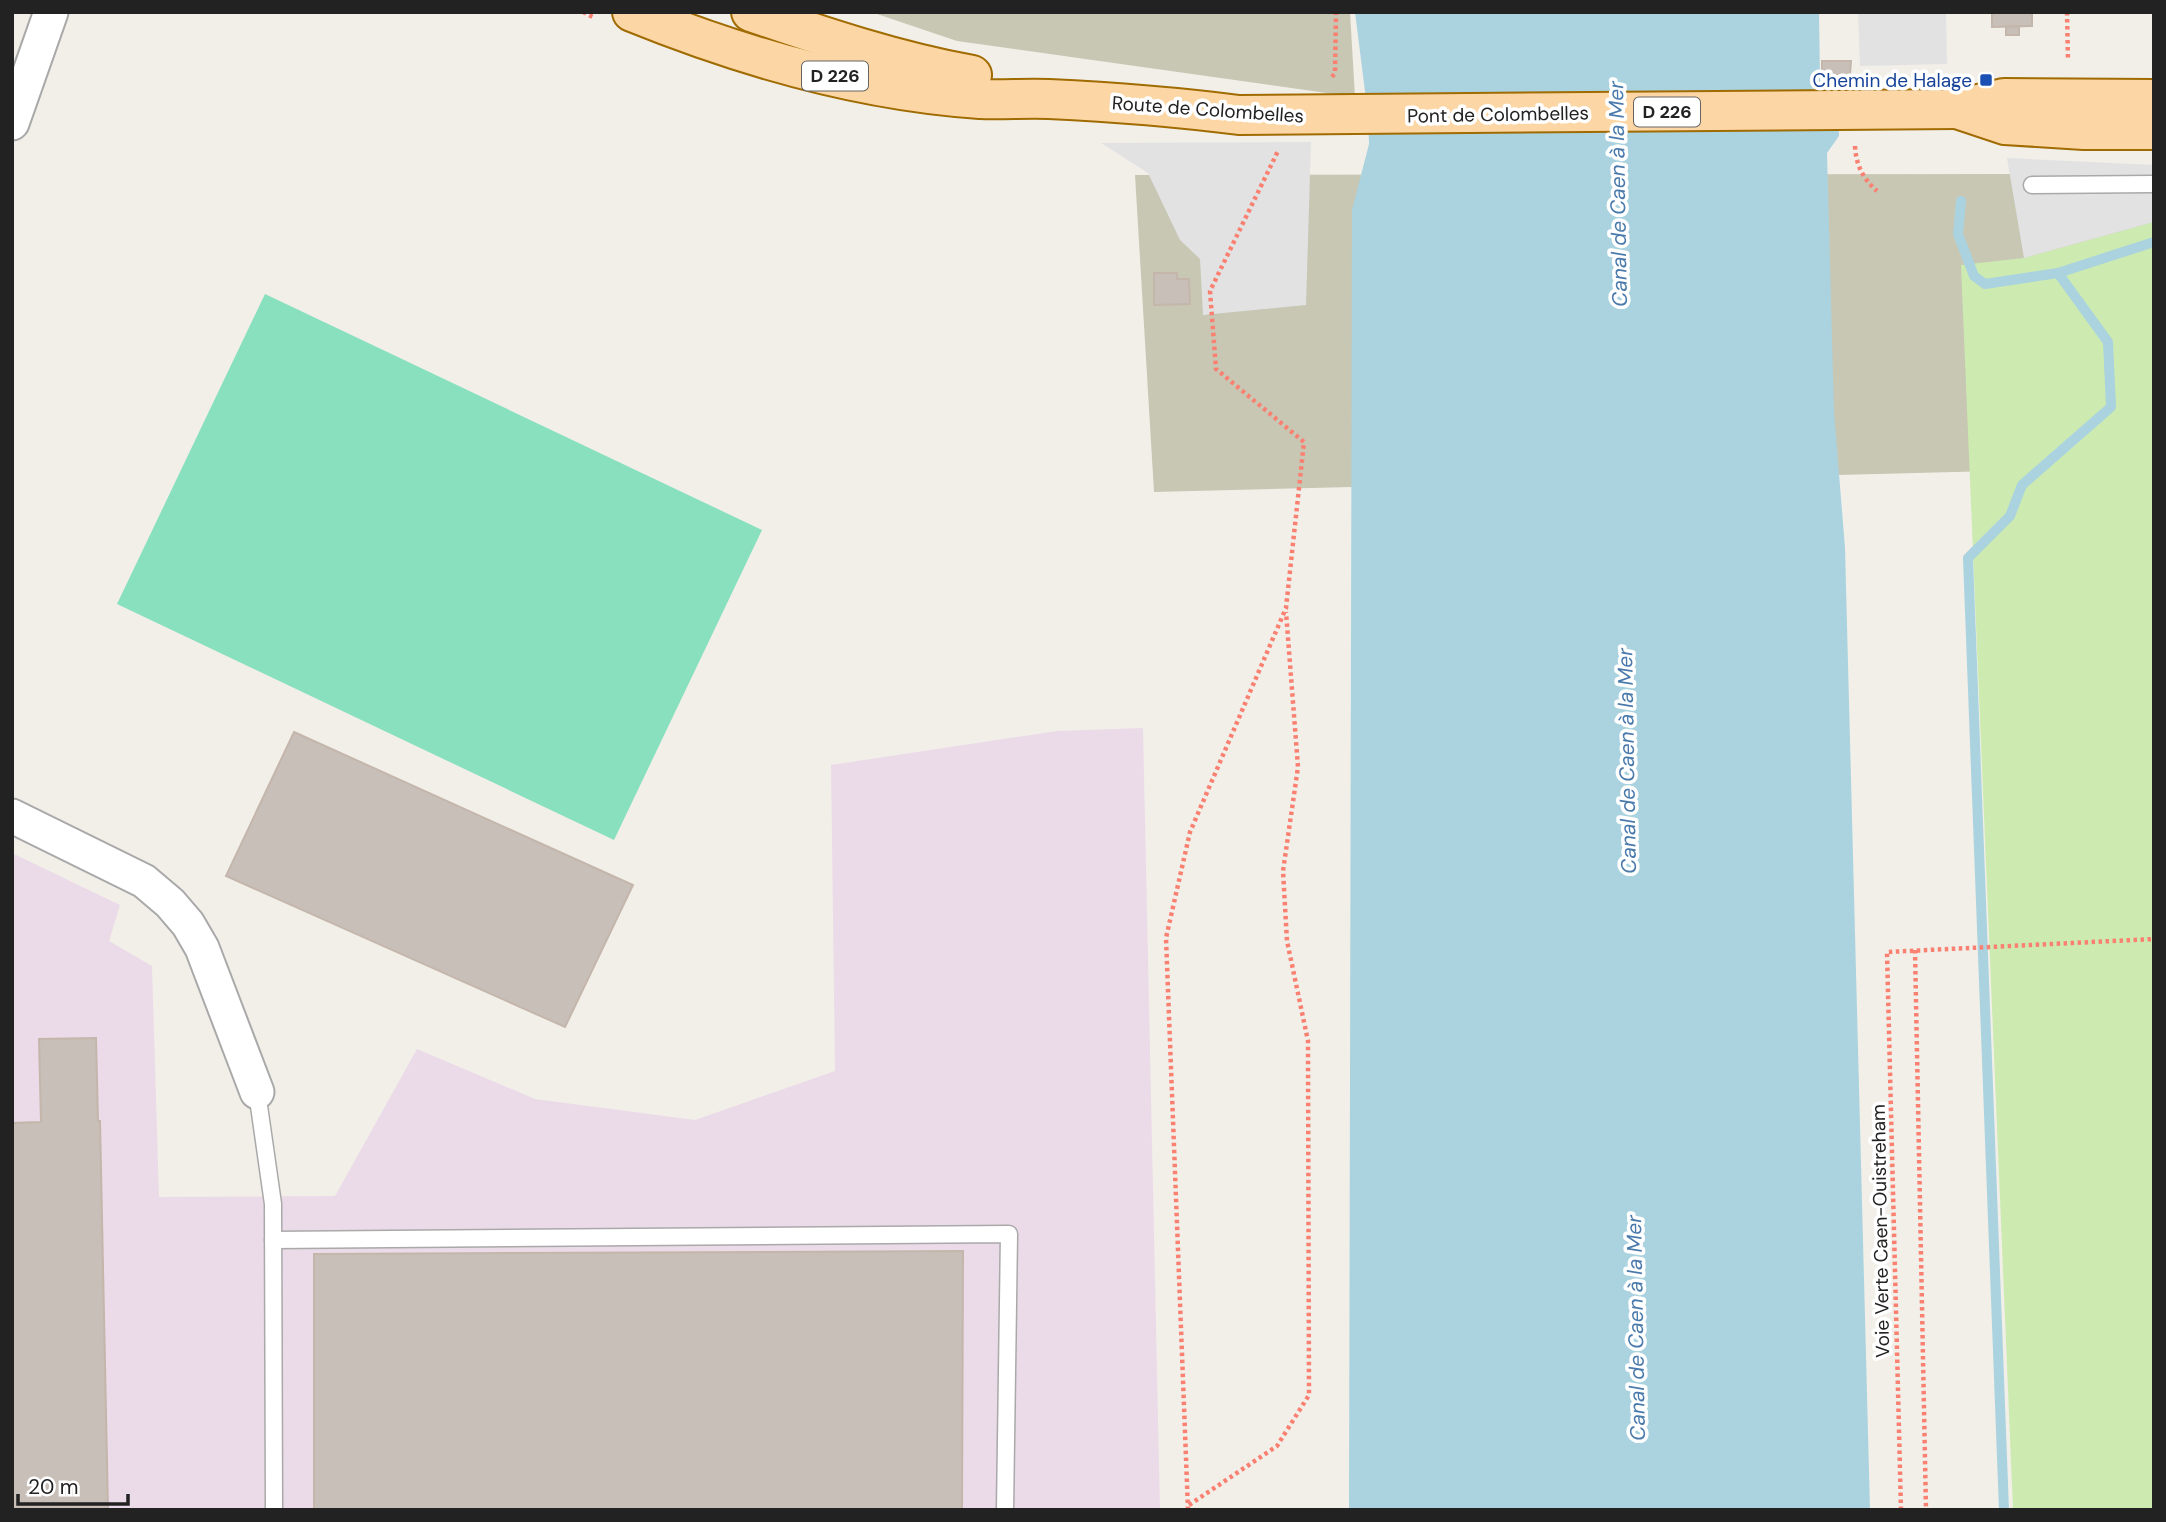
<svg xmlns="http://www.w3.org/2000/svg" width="2166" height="1522" viewBox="0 0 2166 1522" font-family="'DM Sans',sans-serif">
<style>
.industrial{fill:#ebdbe8}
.construction{fill:#c7c7b4}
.grass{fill:#cdebb0}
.pitch{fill:#88e0be}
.parking{fill:#e2e2e2}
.water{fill:#aad3df}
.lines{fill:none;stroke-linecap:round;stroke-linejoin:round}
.stream{stroke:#aad3df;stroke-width:10}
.building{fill:#c7bfb8;stroke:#c4b6ab;stroke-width:2}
.lane-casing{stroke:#a9a9a9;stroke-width:19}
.street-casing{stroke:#a9a9a9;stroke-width:37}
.primary-casing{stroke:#a06b00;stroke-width:42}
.path{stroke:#fa8072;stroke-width:4.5;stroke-dasharray:3.5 3.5;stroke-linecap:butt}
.lane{stroke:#fff;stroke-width:16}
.street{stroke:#fff;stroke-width:33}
.primary{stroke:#fcd6a4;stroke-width:38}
.transit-dot{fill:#1a4fb4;stroke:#fff;stroke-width:2.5}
.labels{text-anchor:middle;stroke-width:7;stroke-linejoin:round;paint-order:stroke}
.shield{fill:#fff;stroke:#646464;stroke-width:2}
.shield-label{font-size:18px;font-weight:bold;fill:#222}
.transit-label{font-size:19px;fill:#164399;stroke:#fff;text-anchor:end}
.street-label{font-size:19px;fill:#222;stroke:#fff}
.water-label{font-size:21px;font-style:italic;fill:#4a7aab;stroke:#fff}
</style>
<rect width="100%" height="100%" fill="#f2efe9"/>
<!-- industrial -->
<path class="industrial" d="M1143,728l17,782h-1148v-657l108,52 -11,36 43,25 7,231 176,-1 82,-147 118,50 160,21 140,-49 -4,-306 226,-34z"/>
<!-- construction -->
<g class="construction">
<path d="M871,12h479l5,85 -398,-56z"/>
<path d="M2154,174v199l-160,98 -840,21 -19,-317z"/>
</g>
<!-- grass -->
<path class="grass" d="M2154,222v1288h-141l-52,-1245 63,-7z"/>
<!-- pitch -->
<path class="pitch" d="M265,294l497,236 -148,310 -497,-236z"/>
<!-- parking -->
<g class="parking">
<path d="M1858,12h88l1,52 -87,2z"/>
<path d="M1311,142l-5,163 -103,10 -3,-56 -20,-19 -32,-67 -47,-30z"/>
<path d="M2007,158l147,7v57l-130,36z"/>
</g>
<!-- water -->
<path class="water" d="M1355,12h464l1,69 17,7 2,48 -12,17 7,259 11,136 25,962h-521l3,-1300 17,-66 -1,-29z"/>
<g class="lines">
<!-- stream -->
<g class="stream">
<path d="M1961,201l-3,33 16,42 11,8 73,-11 50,69 3,65 -89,78 -12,31 -42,42 36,952"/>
<path d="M2058,273l96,-31"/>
</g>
</g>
<!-- building -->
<g class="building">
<path d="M1992,12h40v14l-40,1z"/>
<path d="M2019,26v9h-13v-8z"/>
<path d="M1822,61h29l-1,14h-16l-1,6h-11z"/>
<path d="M1154,273h23v6h12l1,25 -36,1z"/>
<path d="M294,732l339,153 -68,142 -339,-151z"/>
<path d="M96,1038l2,83h2l8,389h-96v-387l29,-1 -2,-83z"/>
<path d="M963,1251l-1,259h-648v-256z"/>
</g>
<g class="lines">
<!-- lane casing -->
<g class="lane-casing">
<g id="lane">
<path d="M2032,185l122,-1"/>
<path d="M257,1092l16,112 1,306"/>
<path d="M273,1240l736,-6 -4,276"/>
</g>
</g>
<!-- street casing -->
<g class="street-casing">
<g id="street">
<path d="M12,123l39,-111"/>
<path d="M12,816l132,65 26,22 18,21 14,24 55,144"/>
</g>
</g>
<!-- primary casing -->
<g class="primary-casing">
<g id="primary">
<path d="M632,12c111,45 228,79 348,87 23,1 46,-1 69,0 64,3 127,8 190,16l718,-6 47,-11 150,1"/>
<path d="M751,12c73,25 145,49 221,63"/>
<path d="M1957,109l48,16 79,5h70"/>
</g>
</g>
<!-- path -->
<g class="path">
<path d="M583,12l12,6"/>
<path d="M2067,12l1,48"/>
<path d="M1332,77l3,-4 1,-61"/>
<path d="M1855,146c1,19 8,33 22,45"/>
<path d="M1915,950l11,560"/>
<path d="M1189,1505l88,-59 32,-51 -1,-354 -21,-100 -4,-70 15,-104 -12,-155"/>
<path d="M1188,1510l-22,-572 24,-106 96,-224 18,-166 -88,-73 -6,-78 68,-140"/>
<path d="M1901,1510l-14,-558 267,-13"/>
</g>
<!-- lane -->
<use href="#lane" class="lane"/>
<!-- street -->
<use href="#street" class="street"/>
<!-- primary -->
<use href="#primary" class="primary"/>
</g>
<!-- markers -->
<rect class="transit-dot" x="1979" y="73" width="14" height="14" rx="3.5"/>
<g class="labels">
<!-- shield labels -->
<g class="shield">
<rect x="802" y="61.5" width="66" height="29" rx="5"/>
<rect x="1634" y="97.5" width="66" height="29" rx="5"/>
</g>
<g class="shield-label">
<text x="835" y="82">D 226</text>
<text x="1667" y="118">D 226</text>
</g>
<!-- transit labels -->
<g class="transit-label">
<text x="1972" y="87">Chemin de Halage</text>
</g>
<!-- street labels -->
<g class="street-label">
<text transform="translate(1208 109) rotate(4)" y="7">Route de Colombelles</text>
<text transform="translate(1498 114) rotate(-1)" y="7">Pont de Colombelles</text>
<text transform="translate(1880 1231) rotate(-91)" y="7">Voie Verte Caen-Ouistreham</text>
</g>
<!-- water labels -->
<g class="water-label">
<text transform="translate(1618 194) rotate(-91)" y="7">Canal de Caen à la Mer</text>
<text transform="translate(1627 761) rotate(-91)" y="7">Canal de Caen à la Mer</text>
<text transform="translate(1636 1328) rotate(-91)" y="7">Canal de Caen à la Mer</text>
</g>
</g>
<!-- border -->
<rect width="2166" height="1522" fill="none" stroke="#222222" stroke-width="28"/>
<!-- scale -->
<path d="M18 1494v10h110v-10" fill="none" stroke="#222222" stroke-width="3.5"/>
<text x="28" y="1494" font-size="21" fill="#222222" stroke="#ffffff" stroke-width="5" paint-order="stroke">20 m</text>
</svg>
